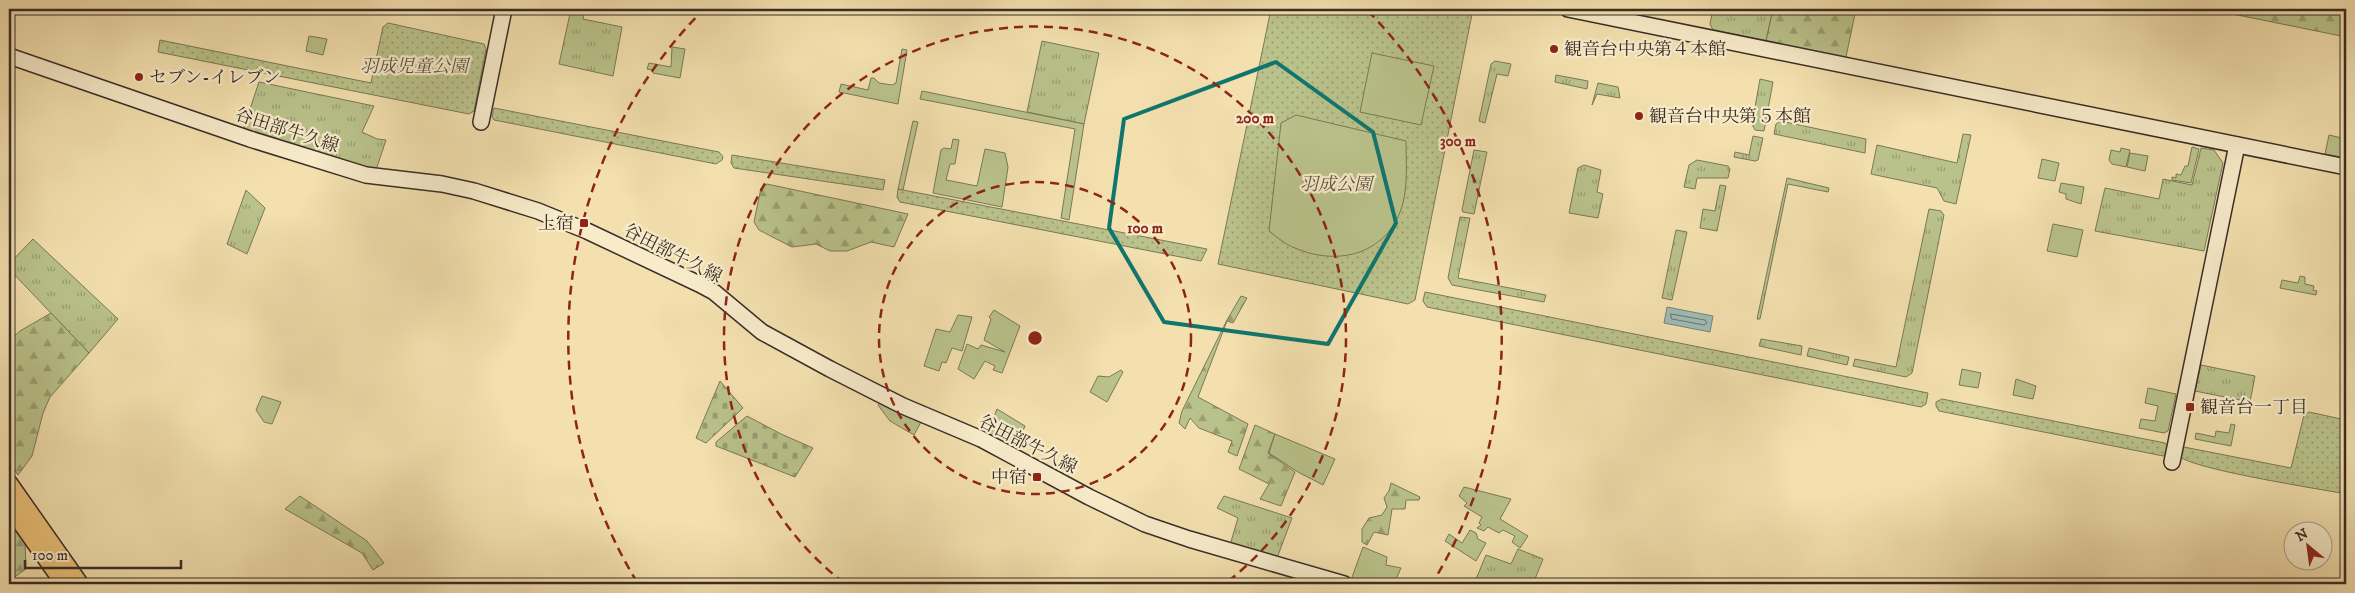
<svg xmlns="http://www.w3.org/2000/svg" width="2355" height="593" viewBox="0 0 2355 593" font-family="'IM FELL DW Pica','Noto Serif JP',serif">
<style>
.grass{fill:url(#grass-tufts);stroke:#7a785a}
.forest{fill:url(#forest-firs);stroke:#7a785a}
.cemetery{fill:url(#cemetery-stones);stroke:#7a785a}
.park{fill:url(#park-dots);stroke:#7a785a}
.garden{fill:#bac28b;stroke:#7a785a}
.water{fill:#9fbbb5;stroke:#77827d}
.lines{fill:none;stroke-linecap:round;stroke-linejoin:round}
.shore{stroke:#6c746e;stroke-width:1}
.secondary-casing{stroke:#3a2d28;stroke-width:18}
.primary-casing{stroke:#3a2d28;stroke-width:19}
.secondary{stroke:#f7ebca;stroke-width:15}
.primary{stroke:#eac077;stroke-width:16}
.marked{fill:none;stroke:#0f766e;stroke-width:4;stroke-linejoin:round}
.ring{fill:none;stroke:#8f2418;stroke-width:2.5;stroke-dasharray:9 6}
.poi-dot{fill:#8f2418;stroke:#f7ebca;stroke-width:2}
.labels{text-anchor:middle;stroke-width:4.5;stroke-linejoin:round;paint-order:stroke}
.poi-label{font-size:18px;fill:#3a2d28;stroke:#f7ebca;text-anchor:start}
.park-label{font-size:18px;font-style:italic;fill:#5a5241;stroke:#f7ebca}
.street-label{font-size:18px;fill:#3a2d28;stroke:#f7ebca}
.centre{fill:#8f2418;stroke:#f7ebca;stroke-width:2.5}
.ring-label{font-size:15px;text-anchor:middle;font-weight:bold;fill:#8f2418;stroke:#f7ebca;stroke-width:4.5;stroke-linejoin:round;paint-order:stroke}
</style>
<defs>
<pattern id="grass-tufts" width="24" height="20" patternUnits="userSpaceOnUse" patternTransform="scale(1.25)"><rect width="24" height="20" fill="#bac28b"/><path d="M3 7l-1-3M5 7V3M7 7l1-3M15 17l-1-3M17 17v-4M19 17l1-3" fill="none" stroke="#989e72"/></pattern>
<pattern id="forest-firs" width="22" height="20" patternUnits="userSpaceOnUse" patternTransform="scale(1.25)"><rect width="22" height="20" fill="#bac28b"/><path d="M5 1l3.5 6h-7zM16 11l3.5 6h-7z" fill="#989e72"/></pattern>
<pattern id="cemetery-stones" width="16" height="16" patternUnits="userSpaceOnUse" patternTransform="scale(1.25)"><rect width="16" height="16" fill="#bac28b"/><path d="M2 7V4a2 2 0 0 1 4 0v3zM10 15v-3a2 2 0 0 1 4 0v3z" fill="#989e72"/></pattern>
<pattern id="park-dots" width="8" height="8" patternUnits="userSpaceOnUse" patternTransform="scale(1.25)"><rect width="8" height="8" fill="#bac28b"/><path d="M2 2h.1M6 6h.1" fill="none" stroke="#989e72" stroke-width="1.8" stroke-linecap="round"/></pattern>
</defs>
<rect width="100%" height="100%" fill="#f3e0ae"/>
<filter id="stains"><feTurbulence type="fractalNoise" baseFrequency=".004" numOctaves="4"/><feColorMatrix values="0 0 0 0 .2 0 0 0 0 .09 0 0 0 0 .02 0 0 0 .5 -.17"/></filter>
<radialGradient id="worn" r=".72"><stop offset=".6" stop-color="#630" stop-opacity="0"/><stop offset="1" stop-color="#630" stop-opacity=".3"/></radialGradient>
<!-- grass -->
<g class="grass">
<path d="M571,9h14l-2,10 39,8 -9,49 -54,-12z"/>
<path d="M1713,9h60l-7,32 -53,-11 -3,-6z"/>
<path d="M1042,41l57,12 -15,71 -57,-12z"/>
<path d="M1495,61l16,3 -3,12 -11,-2 -12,49 -6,-2 12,-57z"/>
<path d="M1556,75l32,6 -1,8 -32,-7z"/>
<path d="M1760,79l13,3 -9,49 -9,-1 -3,-6z"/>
<path d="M259,82l115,24 -12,26 15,7 9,1 -10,30 -14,-2 -119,-38z"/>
<path d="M1598,83l20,4 2,11 -23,-4 -5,11z"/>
<path d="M1780,121l86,18 -1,14 -91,-19 2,-10z"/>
<path d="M1963,134l8,1 -15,69 -12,-3 -7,-13 -66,-14 6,-29 80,18z"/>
<path d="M1753,136l10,2 -5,22 -3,1 -21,-4 1,-5 14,3z"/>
<path d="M2201,148l13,2 9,13 -19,88 -109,-20 10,-43 54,11 4,-20 29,6z"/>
<path d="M1474,150l13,2 -13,62 -11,-2 -1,-2z"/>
<path d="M1697,160l31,6 2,3 -2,9h-31l-2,11 -11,-2 5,-22z"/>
<path d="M1584,165l17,5 -4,22 6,2 -5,24 -29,-5 9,-45z"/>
<path d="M1787,178l42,10 -1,4 -40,-8 -28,135h-3z"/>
<path d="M1720,185l6,1 -9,45 -17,-3 3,-19 12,2z"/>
<path d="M246,190l19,18 -18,46 -20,-10z"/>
<path d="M1929,209l12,2 3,4 -32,158 -6,4 -53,-11 2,-7 41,8z"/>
<path d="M1460,217l10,1 -12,60 88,17 -2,7 -92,-17 -4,-7z"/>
<path d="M1676,230l11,2 -15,68 -10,-2z"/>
<path d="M33,239l85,80 -29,34 -80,-84v-5z"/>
<path d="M1761,339l41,7 -1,9 -42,-9z"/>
<path d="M1809,348l40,9 -2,8 -40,-9z"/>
<path d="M2201,365l54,11 -5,26 -55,-11z"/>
<path d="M1224,496l68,22 -15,40 -47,-13 8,-27 -21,-10z"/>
<path d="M1518,549l25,10 -10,25h-59l12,-29 25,9z"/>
</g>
<!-- forest -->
<g class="forest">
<path d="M1773,9h83l-10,48 -80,-16z"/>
<path d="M2208,9h138v28z"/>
<path d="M767,184l141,30 -14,33 -23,-5 -24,9h-17l-14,-7 -24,3 -33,-17 -5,-8 7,-34z"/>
<path d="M1241,296l6,2 -14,25 -6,-2 -29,76 50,27 -11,32 -9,-4 4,-11 -33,-13 -9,-10 -5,11 -6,-6 3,-12 45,-91z"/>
<path d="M51,313l38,40 -39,44 -7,16 -11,43 -14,19 -9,-13v-121l11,-10z"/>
<path d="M1255,425l20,9 -7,19 27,19 -14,34 -21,-7 9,-15 -30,-15z"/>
<path d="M1391,483l29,14 -1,3h-13l-1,9h-13l-4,26 -14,-3 -7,13 -5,-3v-13l7,-11 13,-3 5,-8 -3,-9 5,-7z"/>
<path d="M300,496l67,45 17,22 -11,7 -11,-17 -77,-44z"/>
<path d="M9,518l16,22 1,29 -17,12v-37l2,-6z"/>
</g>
<!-- cemetery -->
<g class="cemetery">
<path d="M720,381l23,27 -37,35 -10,-5z"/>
<path d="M747,416l34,18 32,14 -18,29 -79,-31v-4z"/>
</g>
<!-- park -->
<g class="park">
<path d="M1271,9h202l-58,291 -7,4 -190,-40z"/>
<path d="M388,23l96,21 2,5 -12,62 -5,3 -311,-62 2,-12 211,43 12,-56z"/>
<path d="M494,108l225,44 4,5 -1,3 -6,4 -222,-44 -2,-3z"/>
<path d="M732,155l153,25 -2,10 -149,-22 -3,-5z"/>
<path d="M898,189l309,60 -6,12 -301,-59 -3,-5z"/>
<path d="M1425,292l503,101 -2,11 -5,3 -494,-100 -4,-6z"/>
<path d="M1942,399l223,44 4,5 -1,5 -5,3 -224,-45 -3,-5v-4z"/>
<path d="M2309,412l37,8v74c-25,-5 -158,-25 -168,-39l1,-5 5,-3 107,21 13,-53z"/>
</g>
<!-- garden -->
<g class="garden">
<path d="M309,36l18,3 -4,16 -17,-4z"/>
<path d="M672,47l13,2 -5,29 -27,-5 -1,-3 -5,-1 2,-6 22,4z"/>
<path d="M902,49l5,1 -9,54 -59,-12 2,-8 27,6 3,-12h3l5,5 13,2 4,-2z"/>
<path d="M1372,53l62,13 -13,59 -61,-13z"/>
<path d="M922,91l162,33 -15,96 -8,-2 14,-89 -155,-30z"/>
<path d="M1296,115l110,26c0,20 2,42 -3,62 -14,51 -64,64 -108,45 -9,-3 -18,-11 -26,-17l12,-108z"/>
<path d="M913,121l5,1 -15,68 -5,-1z"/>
<path d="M2329,135l17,4v19l-21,-4z"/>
<path d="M953,139l6,1 -4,24h-5l-4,16 31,6 8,-37 20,4 3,14 -6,40 -69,-14 8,-43 3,-2 7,1z"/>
<path d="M2192,147l7,2 -8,34 -19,-3v-3l4,1v-4l5,1 4,-9h3z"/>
<path d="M2121,148l9,2 -4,17 -14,-3 -3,-4 2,-10 9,2z"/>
<path d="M2130,153l18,3 -3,15 -18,-4z"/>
<path d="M2042,159l17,4 -4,18 -17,-3z"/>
<path d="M2061,183l23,4 -3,17 -15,-5v-5l-7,-2z"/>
<path d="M2053,224l30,6 -6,27 -30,-6z"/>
<path d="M2300,276l5,1v7l9,2 -1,4 4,1 -1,4 -36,-7 2,-8 16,3z"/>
<path d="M994,310l26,16 -18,47 -9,-3 2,-4 -10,-5 -11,18 -16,-10 9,-25 11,5 3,-4 24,7 -21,-12 7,-21 -2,-2z"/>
<path d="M958,315l14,2 -10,34 -10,-3 -6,15 -4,-1 -3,9 -15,-5 12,-37 14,3z"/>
<path d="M1962,369l19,4 -3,15 -19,-3z"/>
<path d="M1121,370l2,2 -16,30 -17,-10 8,-16 11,1z"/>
<path d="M2016,379l20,7 -3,13 -20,-4z"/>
<path d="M2148,388l28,6 -8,37 -4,2 -25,-5 2,-9 14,2 3,-15 -13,-3z"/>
<path d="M262,396l19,6 -9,22 -8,-2 -8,-12z"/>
<path d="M881,402l40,20 -7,13 -24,-14 -12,-16z"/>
<path d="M997,409l28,17 -10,24 -27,-13 -1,-4z"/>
<path d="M2231,424l4,1 -4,21 -36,-7 1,-6 19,4 1,-6 13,2z"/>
<path d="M1275,434l60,25 -12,26 -25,-13 -29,-19z"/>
<path d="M1464,487l47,12 -11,20 28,17 -8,12 -8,-6 3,-6 -12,-6 -4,3 -11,-6 -4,4 -7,-3 4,-3 -2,-2 3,-6 -18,-11 3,-3 -8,-7z"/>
<path d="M1470,530l6,3 2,6 8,4 -10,18 -31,-20 4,-7 13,9z"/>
<path d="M1363,547l24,10 -1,8 15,3 -7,16h-23l-20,-4z"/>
</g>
<!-- water -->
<path class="water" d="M1667,307l46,9 -3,16 -46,-9z"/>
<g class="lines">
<!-- shore -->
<path class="shore" d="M1671,314l34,6 2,3 -3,2 -32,-6z"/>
<!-- secondary casing -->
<g class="secondary-casing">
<g id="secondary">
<path d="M1568,9l778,158"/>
<path d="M9,56l241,83 116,36 76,9 32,7 64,20 49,20 112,53 15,8 48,40 68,37 73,37 78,33 108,58 56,27 44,15 155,45"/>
<path d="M481,122l23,-113"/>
<path d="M2172,462l65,-317"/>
</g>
</g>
<!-- primary casing -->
<g class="primary-casing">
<g id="primary">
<path d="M9,483l71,101"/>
<path d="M9,506l55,78"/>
</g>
</g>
<!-- secondary -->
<use href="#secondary" class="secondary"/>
<!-- primary -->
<use href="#primary" class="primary"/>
</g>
<!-- marked area -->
<path class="marked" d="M1276,62l97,70 23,91 -68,121 -164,-22 -55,-94 15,-109z"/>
<!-- distance rings -->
<g class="ring">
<circle cx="1035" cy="338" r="156"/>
<path d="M844 583A311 311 0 1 1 1226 583"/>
<path d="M637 582A467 467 0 0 1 702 11M1368 11A467 467 0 0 1 1433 582"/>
</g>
<!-- markers -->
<g class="poi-dot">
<circle cx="1554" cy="49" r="5"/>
<circle cx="139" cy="77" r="5"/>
<circle cx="1639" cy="116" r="5"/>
<rect x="579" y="218" width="10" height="10" rx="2.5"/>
<rect x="2185" y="402" width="10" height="10" rx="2.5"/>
<rect x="1032" y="472" width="10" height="10" rx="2.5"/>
</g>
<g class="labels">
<!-- poi labels -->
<g class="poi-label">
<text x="1564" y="55">観音台中央第４本館</text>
<text x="149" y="83">セブン-イレブン</text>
<text x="1649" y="122">観音台中央第５本館</text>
<text x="574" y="229" text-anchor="end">上宿</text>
<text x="2200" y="413">観音台一丁目</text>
<text x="1027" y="483" text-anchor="end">中宿</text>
</g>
<!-- park labels -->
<g class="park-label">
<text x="414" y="72">羽成児童公園</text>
<text x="1336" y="190">羽成公園</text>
</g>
<!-- street labels -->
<g class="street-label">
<text transform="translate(287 130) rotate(18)" y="6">谷田部牛久線</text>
<text transform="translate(673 253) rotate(27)" y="6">谷田部牛久線</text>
<text transform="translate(1028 444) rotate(27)" y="6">谷田部牛久線</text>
</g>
</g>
<circle cx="1035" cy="338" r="8" class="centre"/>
<g class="ring-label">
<text x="1255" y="123">200 m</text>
<text x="1458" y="146">300 m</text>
<text x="1145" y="233">100 m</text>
</g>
<!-- margin -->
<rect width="2355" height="593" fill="none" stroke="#f3e0ae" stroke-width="30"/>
<rect x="10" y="10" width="2335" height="573" fill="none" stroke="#3a2d28" stroke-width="2.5"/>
<rect x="15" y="15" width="2325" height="563" fill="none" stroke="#3a2d28"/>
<!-- north arrow -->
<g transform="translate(2308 546) rotate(331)"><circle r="24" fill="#f7ebca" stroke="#ab9f89"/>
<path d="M0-4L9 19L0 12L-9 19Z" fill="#8f2418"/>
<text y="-8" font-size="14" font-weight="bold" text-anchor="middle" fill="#3a2d28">N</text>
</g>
<!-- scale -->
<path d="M25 560v8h156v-8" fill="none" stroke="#3a2d28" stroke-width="2.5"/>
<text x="32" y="560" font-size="15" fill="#3a2d28" stroke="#f7ebca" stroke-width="4" paint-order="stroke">100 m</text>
<rect width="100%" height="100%" filter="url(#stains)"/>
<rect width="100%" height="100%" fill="url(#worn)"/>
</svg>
